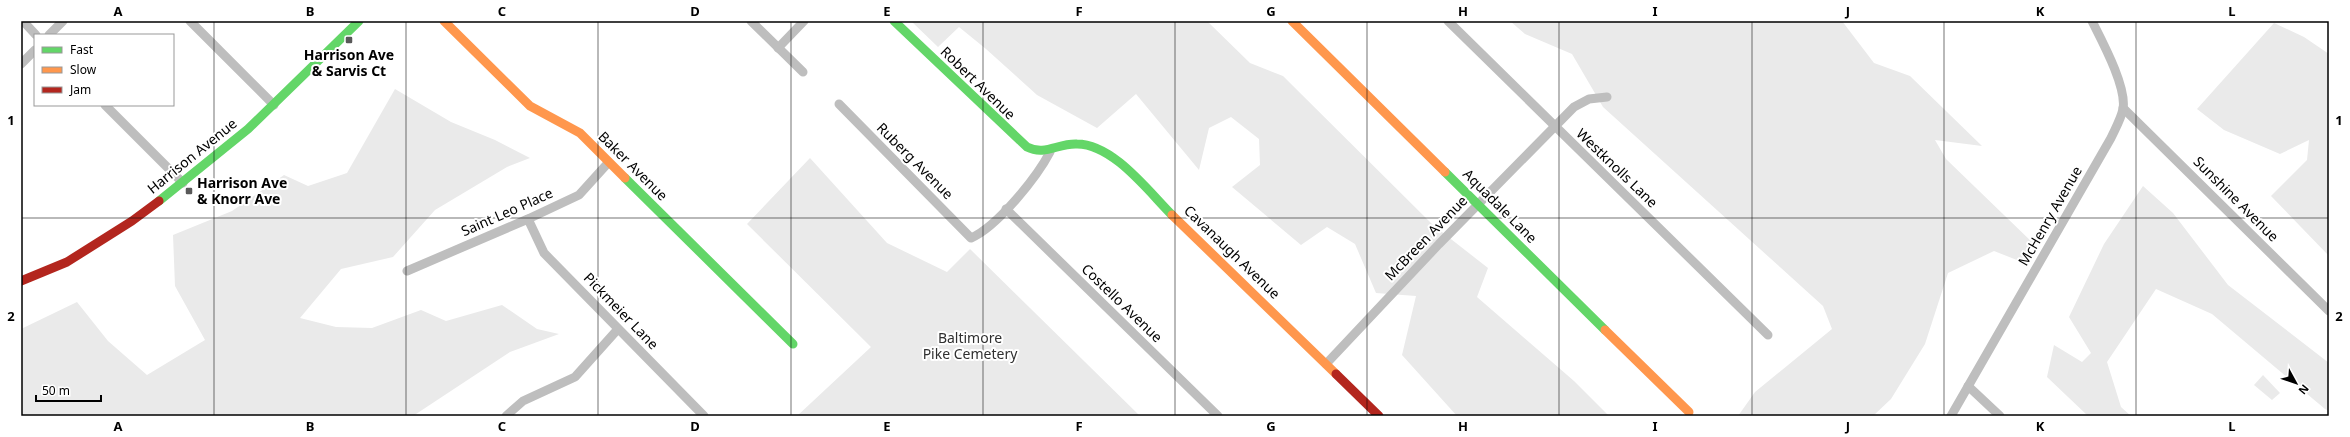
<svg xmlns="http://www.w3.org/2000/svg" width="2350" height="437" viewBox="0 0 2350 437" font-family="'Noto Sans',sans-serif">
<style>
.green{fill:#eaeaea}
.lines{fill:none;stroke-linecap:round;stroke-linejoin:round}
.street{stroke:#bebebe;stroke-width:9}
.fast{stroke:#63d668;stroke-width:9}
.slow{stroke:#ff974d;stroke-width:9}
.jam{stroke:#b3261e;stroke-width:9}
.grid{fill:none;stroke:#000;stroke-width:1;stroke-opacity:0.55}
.poi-dot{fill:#595959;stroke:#fff;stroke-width:1.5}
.labels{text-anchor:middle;stroke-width:4;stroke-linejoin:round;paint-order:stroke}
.poi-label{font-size:14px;font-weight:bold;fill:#000;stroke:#fff}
.street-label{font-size:14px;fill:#000;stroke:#fff}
.park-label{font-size:14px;fill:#303030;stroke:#fff}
.neatline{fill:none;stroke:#000;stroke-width:1.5}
.grid-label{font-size:13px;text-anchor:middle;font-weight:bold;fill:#000}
</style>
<rect width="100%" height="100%" fill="#fff"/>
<!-- green -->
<g class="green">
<path d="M911,21h296l43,42 33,13 150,149 55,43 -11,29 97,84 35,35h-152l-55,-61 14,-59 -40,-3 -21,-49 -28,-17 -26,18 -69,-58 28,-22 -1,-26 -28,-22 -22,11 -10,42 -63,-76 -39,34 -60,-33 -51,-46 -27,-22 -21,20z"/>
<path d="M1510,21h332l32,42 36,13 72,70 -47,-6 11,19 88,85 -12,18 -28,-11 -46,22 -23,71 -34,55 -18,17h-135l17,-24 77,-63 -9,-23 -220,-199 -31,-53 -47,-20z"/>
<path d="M2274,23l30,14 25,17v202l-58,-60 36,-36 2,-20 -29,14 -56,-24 -27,-21z"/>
<path d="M395,89l56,33 44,18 35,18 -23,9 -72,43 -42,47 -52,12 -41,49 36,9 36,1 49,-18 25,11 56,-16 35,24 22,5 -49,18 -97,64h-392v-87l56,-27 31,39 39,34 58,-35 -30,-54 -2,-51 59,-24 52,-36 24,11 39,-13z"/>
<path d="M810,158l77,85 60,29 23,-23 170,167h-343l74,-69 -124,-123z"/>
<path d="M2143,186l30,27 55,72 101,78v48l-4,-2 -113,-95 -56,-25 -49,73 14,45 10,9h-43l-41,-39 7,-32 28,17 9,-9 -22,-36 35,-73z"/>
<path d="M2263,375l17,18 -8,7 -18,-15z"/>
</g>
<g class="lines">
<!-- street -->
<g class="street">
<path d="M23,21l13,14"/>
<path d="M190,21l84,84"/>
<path d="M751,21l52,51"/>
<path d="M1448,21l320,314"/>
<path d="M49,35l14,-14"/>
<path d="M778,48l26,-27"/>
<path d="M21,64l14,-14"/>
<path d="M839,104l132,134c26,-11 66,-61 79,-86"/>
<path d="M105,105l78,78"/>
<path d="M2123,108l206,203"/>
<path d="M1006,209l212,207"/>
<path d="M528,219l16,34 160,163"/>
<path d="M407,271l121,-52 51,-24 29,-32"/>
<path d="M1326,364l113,-120 135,-137 15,-8 18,-2"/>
<path d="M1968,386l32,30"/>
<path d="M506,416l17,-15 52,-24 43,-48"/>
<path d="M1951,416l160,-278c4,-9 10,-19 12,-29 4,-22 -21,-68 -31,-88"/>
</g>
<!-- fast -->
<g class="fast">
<path d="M894,21l133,126c18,9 31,-4 50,-3 36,0 71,47 95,71"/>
<path d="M1445,172l160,158"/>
<path d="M625,178l168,166"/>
<path d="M159,201l89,-72 111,-108"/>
</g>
<!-- slow -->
<g class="slow">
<path d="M444,21l86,85 50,27 45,45"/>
<path d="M1292,21l153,151"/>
<path d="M1172,215l164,159"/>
<path d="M1605,330l84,82"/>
</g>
<!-- jam -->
<g class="jam">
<path d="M21,281l46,-19 65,-41 27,-20"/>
<path d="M1336,374l43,42"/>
</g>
</g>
<!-- grid -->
<path class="grid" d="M214,21v395M406,21v395M598,21v395M791,21v395M983,21v395M1175,21v395M1367,21v395M1559,21v395M1752,21v395M1944,21v395M2136,21v395M21,218h2308"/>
<!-- markers -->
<g class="poi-dot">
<rect x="345" y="36" width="8" height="8" rx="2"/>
<rect x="185" y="187" width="8" height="8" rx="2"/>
</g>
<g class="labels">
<!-- poi labels -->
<g class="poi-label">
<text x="349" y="60">Harrison Ave<tspan x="349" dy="16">&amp; Sarvis Ct</tspan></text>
<text x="197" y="188" text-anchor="start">Harrison Ave<tspan x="197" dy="16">&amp; Knorr Ave</tspan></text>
</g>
<!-- street labels -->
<g class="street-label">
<text transform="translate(978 83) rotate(44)" y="5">Robert Avenue</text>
<text transform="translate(192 156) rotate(-39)" y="5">Harrison Avenue</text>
<text transform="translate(915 161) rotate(45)" y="5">Ruberg Avenue</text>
<text transform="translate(633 166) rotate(45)" y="5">Baker Avenue</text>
<text transform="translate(1617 168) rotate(44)" y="5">Westknolls Lane</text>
<text transform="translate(2236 199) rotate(45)" y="5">Sunshine Avenue</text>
<text transform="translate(1500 206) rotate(45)" y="5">Aquadale Lane</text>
<text transform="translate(507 212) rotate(-24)" y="5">Saint Leo Place</text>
<text transform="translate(2050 216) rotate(-60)" y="5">McHenry Avenue</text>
<text transform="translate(1426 238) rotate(-46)" y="5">McBreen Avenue</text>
<text transform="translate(1232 252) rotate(44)" y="5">Cavanaugh Avenue</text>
<text transform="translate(1122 303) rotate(44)" y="5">Costello Avenue</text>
<text transform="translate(621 311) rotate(46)" y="5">Pickmeier Lane</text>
</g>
<!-- park labels -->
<g class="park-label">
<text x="970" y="343">Baltimore<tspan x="970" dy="16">Pike Cemetery</tspan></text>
</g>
</g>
<!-- border -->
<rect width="2350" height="437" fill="none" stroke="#ffffff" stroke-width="44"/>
<!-- legend -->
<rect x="34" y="34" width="140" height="72" fill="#ffffff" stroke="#999999"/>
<rect x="42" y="47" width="20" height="6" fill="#63d668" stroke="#999999"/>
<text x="70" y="54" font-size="12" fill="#000000">Fast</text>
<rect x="42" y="67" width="20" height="6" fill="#ff974d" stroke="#999999"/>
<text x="70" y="74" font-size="12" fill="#000000">Slow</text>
<rect x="42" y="87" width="20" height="6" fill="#b3261e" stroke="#999999"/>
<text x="70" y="94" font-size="12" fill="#000000">Jam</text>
<!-- north arrow -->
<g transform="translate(2296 383) rotate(130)" stroke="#ffffff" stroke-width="3" paint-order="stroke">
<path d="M0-3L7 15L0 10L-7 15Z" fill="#000000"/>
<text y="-6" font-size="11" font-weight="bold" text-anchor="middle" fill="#000000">N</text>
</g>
<!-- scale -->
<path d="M36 395v6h65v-6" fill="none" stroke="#000000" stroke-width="2"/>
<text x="42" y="395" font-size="12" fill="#000000" stroke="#ffffff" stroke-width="3" paint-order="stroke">50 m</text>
<rect x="22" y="22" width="2306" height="393" class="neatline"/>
<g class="grid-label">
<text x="118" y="16">A</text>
<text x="310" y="16">B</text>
<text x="502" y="16">C</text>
<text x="695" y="16">D</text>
<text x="887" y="16">E</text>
<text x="1079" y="16">F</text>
<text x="1271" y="16">G</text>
<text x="1463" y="16">H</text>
<text x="1655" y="16">I</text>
<text x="1848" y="16">J</text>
<text x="2040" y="16">K</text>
<text x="2232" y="16">L</text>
<text x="11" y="125">1</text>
<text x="2339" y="125">1</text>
<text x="11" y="321">2</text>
<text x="2339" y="321">2</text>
<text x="118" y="431">A</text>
<text x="310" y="431">B</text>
<text x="502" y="431">C</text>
<text x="695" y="431">D</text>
<text x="887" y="431">E</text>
<text x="1079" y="431">F</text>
<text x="1271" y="431">G</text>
<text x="1463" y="431">H</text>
<text x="1655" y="431">I</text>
<text x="1848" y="431">J</text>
<text x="2040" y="431">K</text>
<text x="2232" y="431">L</text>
</g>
</svg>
